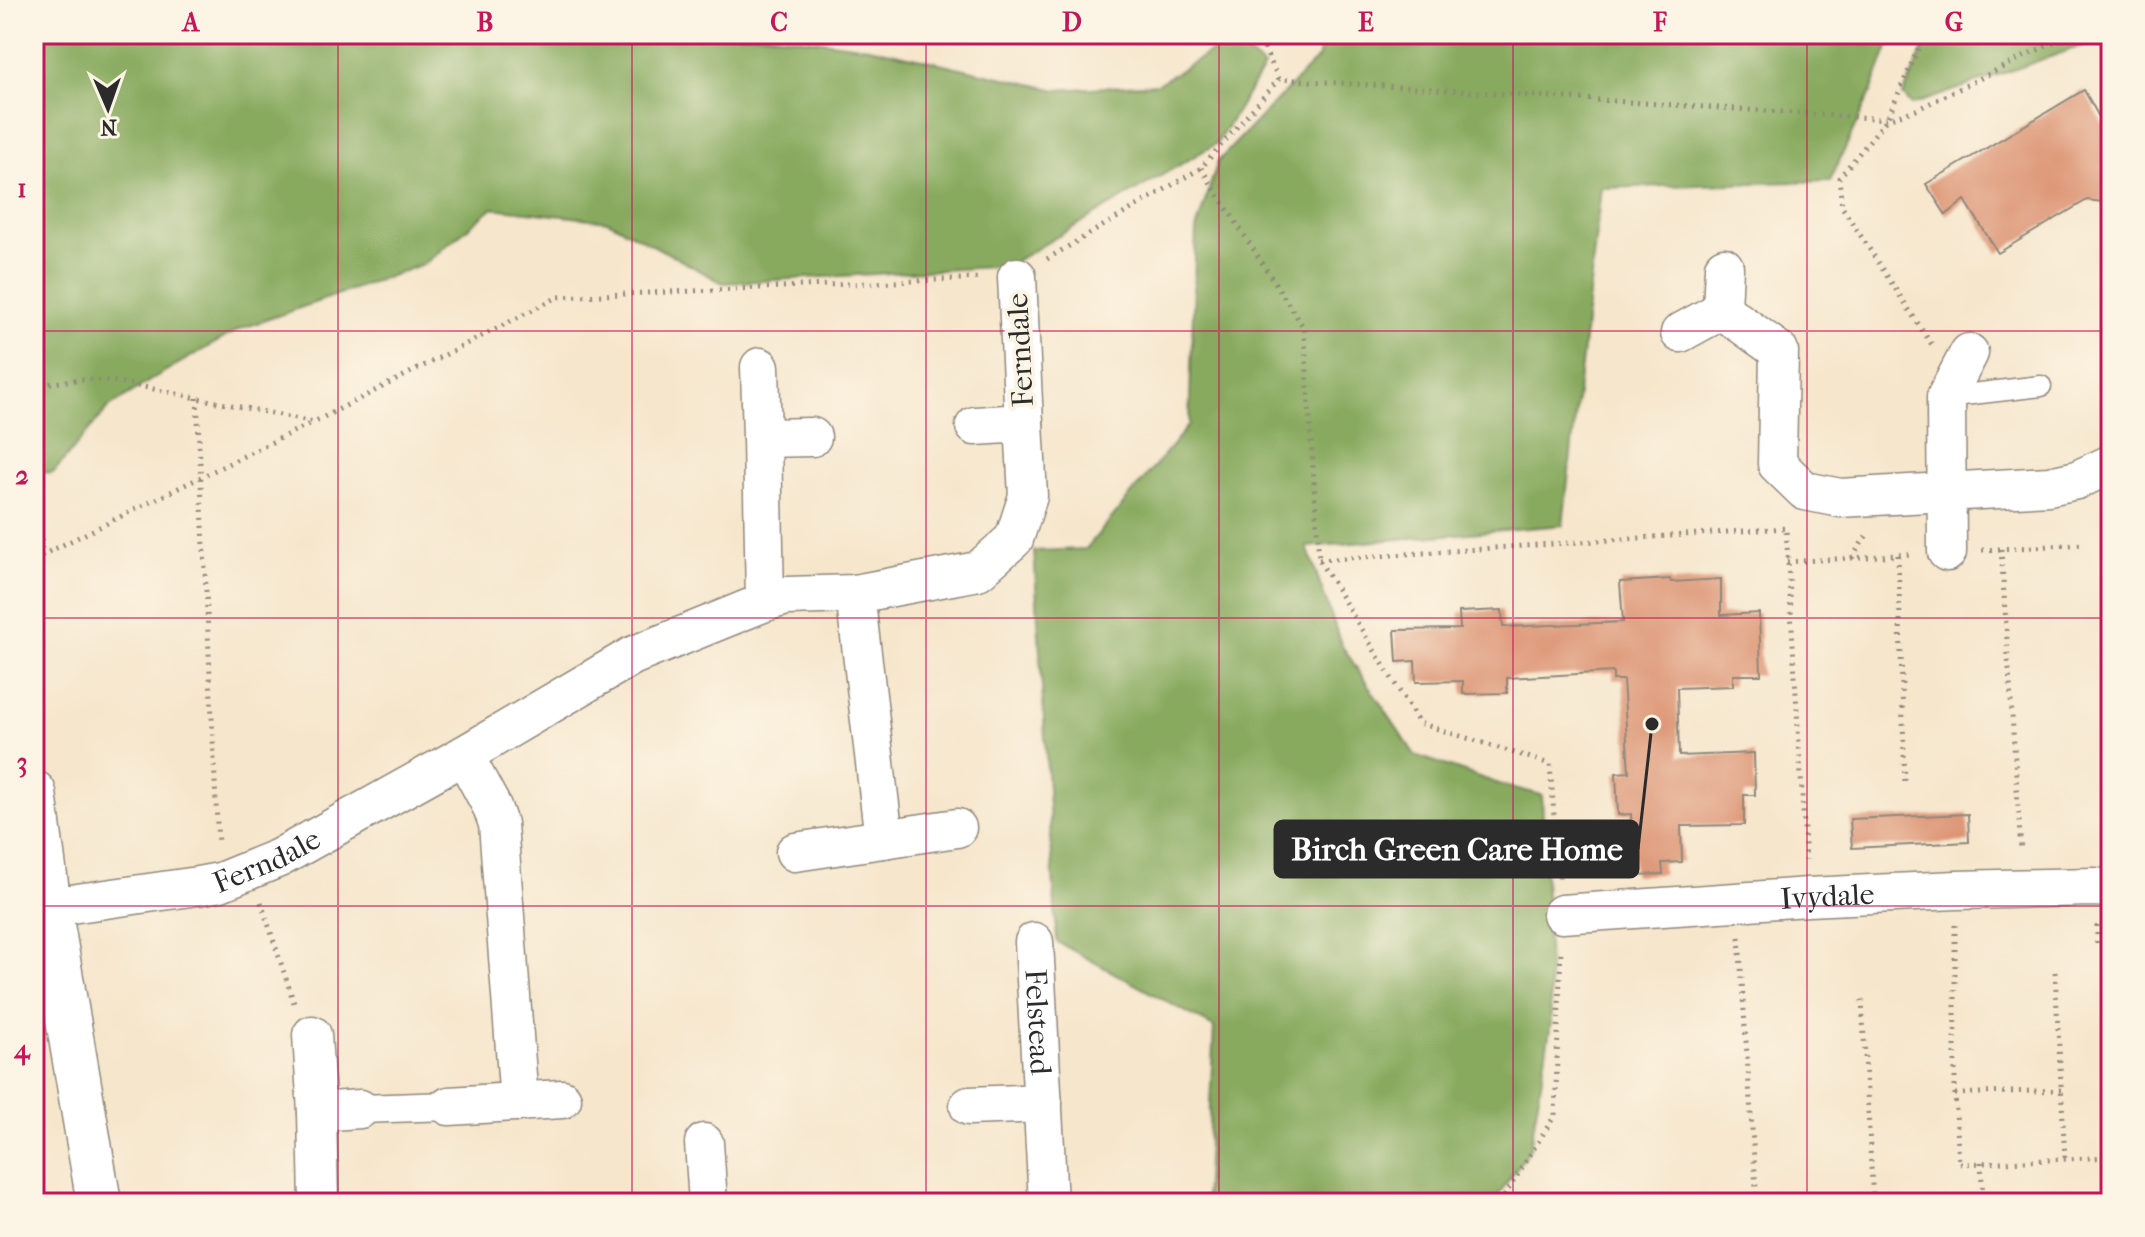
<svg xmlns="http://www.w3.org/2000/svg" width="2145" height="1237" viewBox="0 0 2145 1237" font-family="'IM FELL French Canon',serif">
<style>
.forest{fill:#88aa5f;stroke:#5a6a45;stroke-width:2}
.building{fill:#db916f}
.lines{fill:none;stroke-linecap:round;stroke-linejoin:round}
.service-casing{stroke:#90887c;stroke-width:23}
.pedestrian-casing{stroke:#90887c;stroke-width:31}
.minor-casing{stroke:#90887c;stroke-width:41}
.tertiary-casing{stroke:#90887c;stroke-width:47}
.path{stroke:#90887c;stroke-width:5;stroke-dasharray:2 6;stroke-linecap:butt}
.service{stroke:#fff;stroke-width:20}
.pedestrian{stroke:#fff;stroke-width:28}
.minor{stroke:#fff;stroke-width:38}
.tertiary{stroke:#fff;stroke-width:44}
.grid{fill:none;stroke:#c2185b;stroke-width:2;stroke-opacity:0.55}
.labels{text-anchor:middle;stroke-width:8;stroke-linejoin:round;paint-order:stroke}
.street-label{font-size:30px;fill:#2b2b2b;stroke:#fcf5e5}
.leader{fill:none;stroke:#2b2b2b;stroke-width:3}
.callout-dot{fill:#2b2b2b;stroke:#fcf5e5;stroke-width:3}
.callout{fill:#2b2b2b;stroke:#2b2b2b;stroke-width:3}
.callout-label{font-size:32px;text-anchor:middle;font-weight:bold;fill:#fff}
.neatline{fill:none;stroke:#c2185b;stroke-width:3}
.grid-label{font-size:26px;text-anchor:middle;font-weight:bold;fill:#c2185b}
</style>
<rect width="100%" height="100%" fill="#fcf5e5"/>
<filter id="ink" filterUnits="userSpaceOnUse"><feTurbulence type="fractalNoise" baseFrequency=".0125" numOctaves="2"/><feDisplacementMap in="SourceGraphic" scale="16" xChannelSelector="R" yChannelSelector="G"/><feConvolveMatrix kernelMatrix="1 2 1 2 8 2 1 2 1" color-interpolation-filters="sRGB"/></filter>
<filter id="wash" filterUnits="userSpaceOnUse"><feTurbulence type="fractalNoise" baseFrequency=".006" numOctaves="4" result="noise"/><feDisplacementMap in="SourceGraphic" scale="32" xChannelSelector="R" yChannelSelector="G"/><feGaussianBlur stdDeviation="1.8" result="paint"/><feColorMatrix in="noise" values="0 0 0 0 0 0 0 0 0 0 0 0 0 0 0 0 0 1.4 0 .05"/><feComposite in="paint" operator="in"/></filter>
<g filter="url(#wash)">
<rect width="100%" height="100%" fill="#f6e6cc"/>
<!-- forest -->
<g class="forest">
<path d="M34,34h731l104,13 188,43 100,-6 74,-44 33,27 -47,76 -210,123 -284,17 -115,-62 -116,-13 -68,56 -184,65 -83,47 -49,32 -55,65 -19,-2v-70l7,-1 11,-62 -18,-14v-37l9,-12 -9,-35z"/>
<path d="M1319,34h574l-21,56 -42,91 -229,7 -38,337 -256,22 35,99 73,109 87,30 40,10 9,228 -21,125 -37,55h-288l9,-176 -157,-85 -23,-391 52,-2 103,-124 7,-195 22,-69 101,-104z"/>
<path d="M1930,34h181v13l-18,-5 -181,63 -9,-10z"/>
</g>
<g id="blocks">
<!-- building -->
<g class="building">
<path d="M2084,90l19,34 8,1v78l-24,-3 -89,53 -33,-53 -19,15 -20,-31z"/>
<path d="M1670,579l1,3 50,-3v36l38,-2 2,62h-28v11l-56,2 2,68 75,-3 1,42h-11v30l-63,1 1,36 -20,1 1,11 -29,1 -3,-61 -13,1 -2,-42 13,-1 -6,-92h-10v-8l-106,6v15l-44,1v-13l-47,1 -1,-21 -18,1 -2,-32 65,-1 -1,-17 43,-2 1,17 120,-5 -3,-40z"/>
<path d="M1968,814l1,28 -117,6 -2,-29z"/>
</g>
</g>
</g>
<g filter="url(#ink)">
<use href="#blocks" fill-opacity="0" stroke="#90887c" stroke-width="2"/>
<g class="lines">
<!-- service casing -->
<g class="service-casing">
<path id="service" d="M1946,397l95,-11"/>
</g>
<!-- pedestrian casing -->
<g class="pedestrian-casing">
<path id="pedestrian" d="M360,1109l89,-3"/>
</g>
<!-- minor casing -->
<g class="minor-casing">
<g id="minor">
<path d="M1722,310l57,41 -2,113 28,27 35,7 209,-12 28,-6 34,-16"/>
<path d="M1680,333l42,-23 2,-43"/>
<path d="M760,367l2,71 50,-1"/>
<path d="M975,426l49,-3 -7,-146"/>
<path d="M762,438l3,164"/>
<path d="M1947,552l-1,-155 23,-44"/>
<path d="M855,594l29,245"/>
<path d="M464,755l28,52 6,17 21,278"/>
<path d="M795,852l162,-24"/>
<path id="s1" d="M49,907l149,-21 22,-4 59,-24 185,-103 168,-99 133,-54 22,-6 68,-2 123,-23 36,-32 14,-43 -4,-73"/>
<path id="s2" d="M1562,914l246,-17 148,-7 139,-3 16,2"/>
<path id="s3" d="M1034,942l14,261"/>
<path d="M312,1035l5,77 2,91"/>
<path d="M449,1106l113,-7"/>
<path d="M969,1106l74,-3"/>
<path d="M317,1112l43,-3"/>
<path d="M704,1143l4,60"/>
</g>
</g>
<!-- tertiary casing -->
<g class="tertiary-casing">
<path id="tertiary" d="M34,793l15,114 50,296"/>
</g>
<!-- path -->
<g class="path">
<path d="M1257,34l22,45"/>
<path d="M1925,34l-38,85 -48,59 3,29 90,138"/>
<path d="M1201,168l103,160 15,232 100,163 131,41 9,114"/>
<path d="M1047,259l154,-91 78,-89 608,40 29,-9 146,-72 49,-3"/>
<path d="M34,282l10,38 -10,32"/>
<path d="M34,386l46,-7 39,3 195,40 244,-125 424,-19"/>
<path d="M197,398l21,447"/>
<path d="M34,412l4,9 4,134 -8,62"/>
<path d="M2001,549l20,302"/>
<path d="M1982,550l103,-6"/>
<path d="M1898,555l7,230"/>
<path d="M1852,558l16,-25"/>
<path d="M34,559l279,-137"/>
<path d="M1319,560l467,-32 20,332"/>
<path d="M1787,562l125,-8"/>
<path d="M261,902l33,101"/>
<path d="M1955,925v169l4,70 152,-7"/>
<path d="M2097,925v21h14"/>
<path d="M1739,937l18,266"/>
<path d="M2055,972l10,187"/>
<path d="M1862,1000l11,203"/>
<path d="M1955,1094l106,-4"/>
<path d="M1981,1162l2,41"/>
<path d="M1500,1203l55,-88 6,-167"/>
</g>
<!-- service -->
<use href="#service" class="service"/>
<!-- pedestrian -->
<use href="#pedestrian" class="pedestrian"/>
<!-- minor -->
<use href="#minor" class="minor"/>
<!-- tertiary -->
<use href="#tertiary" class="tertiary"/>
</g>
</g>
<!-- grid -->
<path class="grid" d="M338,34v1169M632,34v1169M926,34v1169M1219,34v1169M1513,34v1169M1807,34v1169M34,331h2077M34,618h2077M34,906h2077"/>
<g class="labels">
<!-- street labels -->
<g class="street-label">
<text transform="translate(1020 350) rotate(-93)" y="10">Ferndale</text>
<text dy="10" stroke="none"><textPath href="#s1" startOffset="224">Ferndale</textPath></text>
<text dy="10" stroke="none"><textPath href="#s2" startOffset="266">Ivydale</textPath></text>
<text dy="10" stroke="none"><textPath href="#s3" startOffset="80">Felstead</textPath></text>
</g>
</g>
<!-- callouts -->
<path class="leader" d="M1652 724L1638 849"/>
<circle class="callout-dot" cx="1652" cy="724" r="8"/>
<rect class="callout" x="1275" y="821" width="363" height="56" rx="8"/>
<g class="callout-label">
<text x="1457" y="860">Birch Green Care Home</text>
</g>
<!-- margin -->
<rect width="2145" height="1237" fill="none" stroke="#fcf5e5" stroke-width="88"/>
<!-- north arrow -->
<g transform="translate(108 108) rotate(178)" stroke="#fcf5e5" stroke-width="6" paint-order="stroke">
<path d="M0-6L14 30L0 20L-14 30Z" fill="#2b2b2b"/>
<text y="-12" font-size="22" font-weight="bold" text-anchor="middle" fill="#2b2b2b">N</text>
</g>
<rect x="44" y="44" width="2057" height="1149" class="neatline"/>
<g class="grid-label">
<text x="191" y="31">A</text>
<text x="485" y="31">B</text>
<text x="779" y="31">C</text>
<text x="1072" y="31">D</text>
<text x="1366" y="31">E</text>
<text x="1660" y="31">F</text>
<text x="1954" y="31">G</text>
<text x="22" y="197">1</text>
<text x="22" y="484">2</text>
<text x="22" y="771">3</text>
<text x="22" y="1058">4</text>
</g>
</svg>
